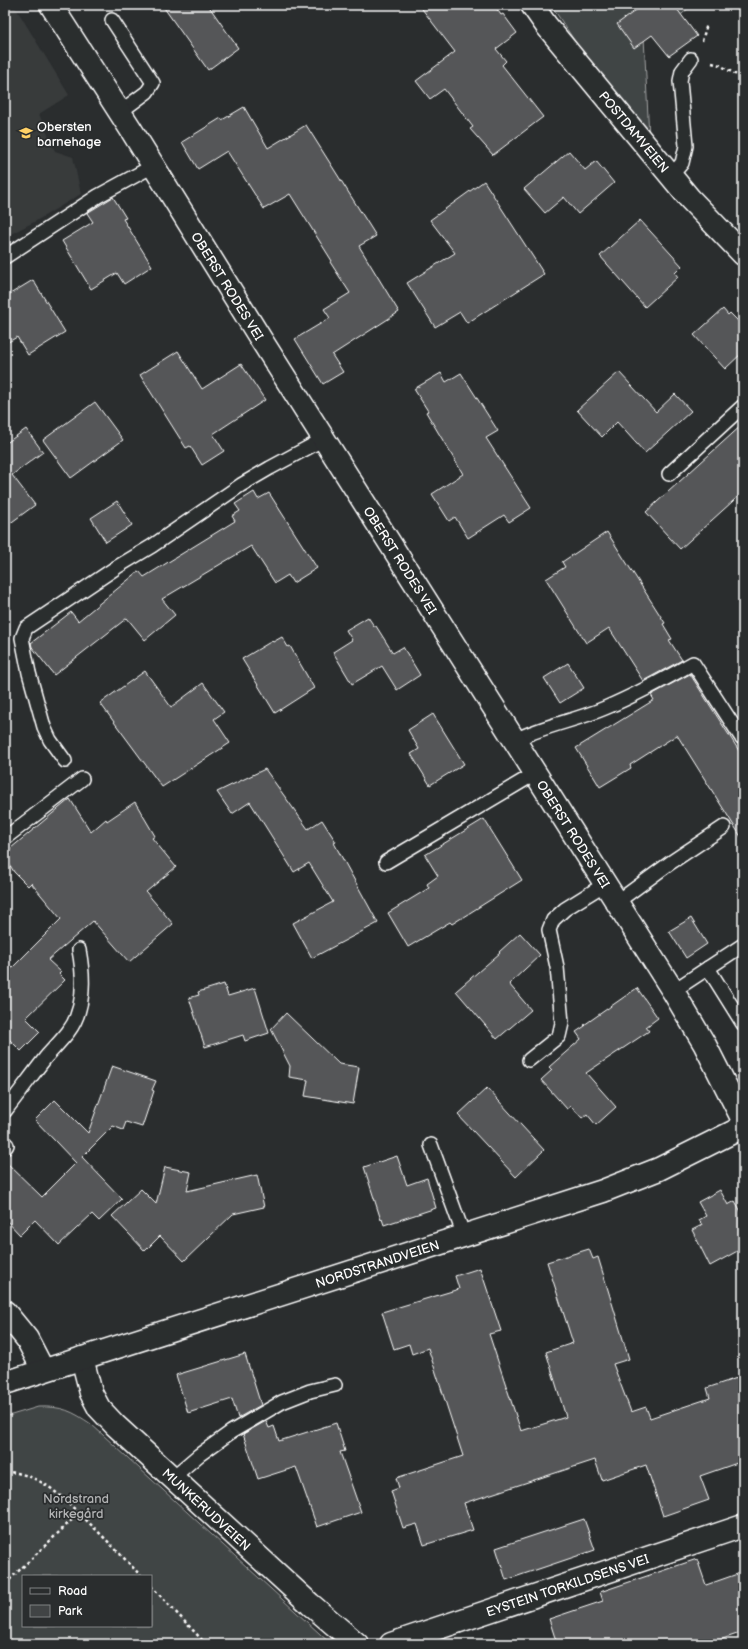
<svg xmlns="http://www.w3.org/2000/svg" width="748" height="1649" viewBox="0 0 748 1649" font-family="'Balsamiq Sans',sans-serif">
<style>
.built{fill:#373a3b}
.green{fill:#414445;stroke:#a0a2a2;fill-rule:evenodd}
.building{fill:#555758;stroke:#fff}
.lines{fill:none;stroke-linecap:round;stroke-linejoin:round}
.lane-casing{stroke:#fff;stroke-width:16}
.street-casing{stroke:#fff;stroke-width:25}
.secondary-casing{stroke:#fff;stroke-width:25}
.path{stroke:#fff;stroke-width:2.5;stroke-dasharray:3 3;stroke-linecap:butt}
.lane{stroke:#2a2d2e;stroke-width:13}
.street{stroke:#2a2d2e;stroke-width:22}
.secondary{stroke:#2a2d2e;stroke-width:22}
.labels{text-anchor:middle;stroke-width:3.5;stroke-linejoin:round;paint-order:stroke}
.poi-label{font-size:13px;fill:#fff;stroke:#2a2d2e;text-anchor:start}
.street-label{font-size:13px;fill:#fff;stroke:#2a2d2e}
.park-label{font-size:13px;fill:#b3b4b5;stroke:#2a2d2e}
</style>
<rect width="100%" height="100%" fill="#2a2d2e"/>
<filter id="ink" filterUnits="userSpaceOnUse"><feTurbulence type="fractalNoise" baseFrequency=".025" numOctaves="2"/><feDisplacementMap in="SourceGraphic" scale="8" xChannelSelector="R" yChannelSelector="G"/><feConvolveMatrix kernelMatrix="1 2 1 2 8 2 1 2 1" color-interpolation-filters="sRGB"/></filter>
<g filter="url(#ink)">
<!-- built -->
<path class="built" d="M5,5h9l55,90 -30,19 16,37 18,6 8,37 -45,27 -31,16z"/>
<!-- green -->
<g class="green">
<path d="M551,5h141l-10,9 -38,23 5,100 -73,-94z"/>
<path d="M38,1407c24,-1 34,4 53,17l240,220h-326v-227zM23,1576h128v50h-128z"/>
</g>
<!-- building -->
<g class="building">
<path d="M162,5h46l30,43 -30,22z"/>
<path d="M419,5h75l7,10 2,-1 14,19 -21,16 10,12 -4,4 41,52 -50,38 -23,-26 3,-2 -29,-38 -14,10 -14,-18 39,-29z"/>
<path d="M643,5h31l23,31 -28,20 -17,-21 -18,13 -17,-24z"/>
<path d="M244,107l24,41 38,-23 70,111 -17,10 40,66 -67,43 11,17 -20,12 -28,-45 35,-21 -6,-9 26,-16 -20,-31 2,-1 -42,-67 -26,15 -37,-58 -29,18 -16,-27 39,-24 1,2z"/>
<path d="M569,151l16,19 11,-9 18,22 -36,31 -14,-17 -19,16 -21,-24z"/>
<path d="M484,181l60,93 -77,49 -7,-11 -25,15 -28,-44 48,-30 -25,-33z"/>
<path d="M113,197l13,21 -3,1 29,47 -28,18 -7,-11 -26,16 -29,-48 31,-19 -6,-9z"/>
<path d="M640,220l42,46 -7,7 3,4 -33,30 -45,-51z"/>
<path d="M33,280l32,52 -37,23 -11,-18 -12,7v-47z"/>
<path d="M723,309l5,6 2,-2 13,13v26l-18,17 -31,-34z"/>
<path d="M178,351l24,38 39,-25 24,36 -52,34 11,17 -22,14 -12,-19 -4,2 -46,-73z"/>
<path d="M619,372l37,40 19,-18 16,17 -46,42 -28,-31 -15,15 -25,-27z"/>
<path d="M441,373l5,9 15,-9 37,58 -12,7 45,70 -22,14 -5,-7 -36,23 -13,-21 -6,4 -17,-27 31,-20 -37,-62 2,-1 -14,-22z"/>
<path d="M95,402l28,38 -52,38 -28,-38z"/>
<path d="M743,424v68l-63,57 -34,-37z"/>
<path d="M26,429l17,23 -31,23 23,30 -30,22v-83z"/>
<path d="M254,492l4,7 11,-6 48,75 -24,15 -5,-8 -13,8 -24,-37 -89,53 13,16 -30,25 -18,-22 -73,57 -22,-28 -1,-4 40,-31 7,9 61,-50 5,6 91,-56 -3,-5 8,-5 -5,-7z"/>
<path d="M117,501l15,24 -26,17 -15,-24z"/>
<path d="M607,532l58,91 -2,1 9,15 -3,1 13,20 -39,21 -34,-53 -23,15 -40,-64 19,-12 -3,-5z"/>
<path d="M368,617l6,9h2l17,27 10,-6 17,28 -23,15 -15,-24 -30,18 -19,-32 19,-12 -6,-10z"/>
<path d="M282,637l6,10 2,-1 24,42 -39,25 -33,-54 30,-18 1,1z"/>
<path d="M568,663l16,25 -24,15 -16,-25z"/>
<path d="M145,671l26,36 32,-24 21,29 -10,7 16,24 -68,44 -62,-84z"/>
<path d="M690,674l53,83v83l-66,-105 -47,30 1,3 -31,19 -24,-39 78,-48 -3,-5z"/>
<path d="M433,714l31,50 -34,21 -19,-31 8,-5 -11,-19z"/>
<path d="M265,769l43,60 14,-9 14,22 -2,1 44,80 -66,35 -19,-35 40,-21 -24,-39 -15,9 -44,-70 -18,12 -15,-22z"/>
<path d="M70,799l21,33 15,-13 1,2 28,-19 20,34 -3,2 24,29 -30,25 27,32 -44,38 -36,-41 -45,39 13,12 -2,2 6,6 -39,38 14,14 -19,19 -14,-14 -2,2v-64l56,-56 -30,-36 -3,3 -14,-14 -9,-15v-4z"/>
<path d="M484,819l38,61 -70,44 -2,-2 -42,25 -20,-34 41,-25 -2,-4 11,-8 -13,-21z"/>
<path d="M691,918l16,26 -21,14 -17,-27z"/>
<path d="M520,933l20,22 -31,29 22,26 -34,29 -41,-48 44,-38 -1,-1z"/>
<path d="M224,984l4,12 27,-8 14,45 -24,8 -2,-6 -38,12 -16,-49 10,-3 -1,-3z"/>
<path d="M637,988l21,30 -12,9 3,4 -63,42 30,34 -20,18 -9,-11 -5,4 -11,-12 -4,3 -26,-29 11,-10 -3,-3 32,-28 -5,-7 9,-6 -1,-1z"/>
<path d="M286,1013l53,51 20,3 -6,37 -48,-8 3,-16 -19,-3 1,-11 -19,-37z"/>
<path d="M112,1066l44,15 -4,9 2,1 -12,36 -16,-5 -3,8 -10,-4 -31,31 40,42 -23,22 -7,-7 -33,31 -24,-25 -15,15 -15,-16v-58l37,36 34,-34 -41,-43 20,-20 33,33z"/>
<path d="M487,1088l57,62 -28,27 -58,-62z"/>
<path d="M397,1156l10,29 20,-7 9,30 -52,17 -2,-6 -1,1 -17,-53z"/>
<path d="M165,1167l26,5 -4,19 70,-16 7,32 -31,7 -49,47 -24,-25 -15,15 -33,-35 29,-27 15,15z"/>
<path d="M720,1190l8,15 7,-4 8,14v33l-33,18 -18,-36 10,-5 -3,-5 7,-4 -8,-14z"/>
<path d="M589,1249l4,10 5,-2 31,102 -16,5 18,48 15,-5 4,11 60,-20 -3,-10 36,-12v85l-43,15 9,24 -46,16 -17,-51 -44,15 -7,-20 -131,43 9,27 -49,15 -7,-21 -14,4 -12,-37 8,-3 -3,-10 67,-22 -35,-108 -16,6 -3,-10 -15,5 -12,-37 77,-23 -4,-13 25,-8 21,63 -12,3 32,97 45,-14 -20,-65 27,-9 -26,-81z"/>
<path d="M245,1354l16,51 -23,13 -6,-19 -44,14 -12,-38z"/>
<path d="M266,1421l3,7 5,-2 5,15 57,-18 9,28 -5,1 21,60 -44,15 -21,-60 -38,12 -15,-45z"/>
<path d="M584,1519l11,31 -89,30 -10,-32z"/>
<path d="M697,1559l9,26 37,-13v60l-35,12h-151l-8,-25 54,-18 -3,-9z"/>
</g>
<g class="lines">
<!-- lane casing -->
<g class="lane-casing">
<g id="lane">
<path d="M112,20l41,63 -6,9 -27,20"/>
<path d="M671,176l11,-13 4,-17 -6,-65 2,-10 9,-12"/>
<path d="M5,257l93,-61 55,-30"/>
<path d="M669,474l74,-68"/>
<path d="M515,740c30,-15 60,-19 90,-32 31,-13 60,-29 88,-45l48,74"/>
<path d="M65,761l-15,-21 -6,-13 -15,-54 -7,-35 4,-10 91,-61 35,-21 89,-61 29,-17 54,-29"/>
<path d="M5,838l77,-59"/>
<path d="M386,862l150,-89"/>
<path d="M617,902l53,-39 54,-36"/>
<path d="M708,968l35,-23"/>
<path d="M673,991l35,-23 35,56"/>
<path d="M529,1060l30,-24 3,-13 -5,-56 -8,-37 4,-10 12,-11 40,-25"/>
<path d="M5,1111c14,-18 27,-36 41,-54 7,-8 15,-16 22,-25 18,-23 16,-55 11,-82"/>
<path d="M431,1145l33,91"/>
<path d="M5,1148l2,-3"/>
<path d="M172,1478l27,-23 32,-23 51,-30 28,-11 25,-6"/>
</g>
</g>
<!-- street casing -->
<g class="street-casing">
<g id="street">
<path id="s1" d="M532,5l14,20 125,151 19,23 53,55"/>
<path d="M5,1312l22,27 16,31"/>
<path id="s2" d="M82,1358l9,35 8,15 16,17 195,179 47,40"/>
<path id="s3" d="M391,1644l352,-118"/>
</g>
</g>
<!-- secondary casing -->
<g class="secondary-casing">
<g id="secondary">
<path id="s4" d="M51,5l79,123 132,213 411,650 32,54 38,75"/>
<path id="s5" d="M5,1383l598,-192 56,-22 84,-42"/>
</g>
</g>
<!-- path -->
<g class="path">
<path d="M702,41l5,-17"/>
<path d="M712,63l8,2 23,14"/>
<path d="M5,1472c12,0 22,3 32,8 18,9 32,24 46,37 20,19 39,39 58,59"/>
<path d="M5,1584l74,-71"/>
<path d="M151,1586l55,58"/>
</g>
<!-- lane -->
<use href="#lane" class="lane"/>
<!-- street -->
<use href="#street" class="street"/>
<!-- secondary -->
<use href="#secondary" class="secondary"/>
</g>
</g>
<!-- icons -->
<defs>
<g id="school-bare" transform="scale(1.08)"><path d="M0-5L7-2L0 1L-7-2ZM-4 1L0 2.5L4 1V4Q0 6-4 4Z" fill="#ffd166" stroke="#2a2d2e" stroke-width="2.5" paint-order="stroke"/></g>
</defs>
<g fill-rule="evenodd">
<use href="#school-bare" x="26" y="133"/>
</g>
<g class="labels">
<!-- poi labels -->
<g class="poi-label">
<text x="37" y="131">Obersten<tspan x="37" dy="15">barnehage</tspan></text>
</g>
<!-- street labels -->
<g class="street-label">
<text dy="5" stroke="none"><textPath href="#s1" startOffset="163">POSTDAMVEIEN</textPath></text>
<text dy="5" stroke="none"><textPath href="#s4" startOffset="332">OBERST RODES VEI</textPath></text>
<text dy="5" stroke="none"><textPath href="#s4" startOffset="656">OBERST RODES VEI</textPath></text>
<text dy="5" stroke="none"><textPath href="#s4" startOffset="980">OBERST RODES VEI</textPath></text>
<text dy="5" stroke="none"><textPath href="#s5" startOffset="391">NORDSTRANDVEIEN</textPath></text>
<text dy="5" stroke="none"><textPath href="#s2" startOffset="201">MUNKERUDVEIEN</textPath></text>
<text dy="5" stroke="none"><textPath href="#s3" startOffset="186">EYSTEIN TORKILDSENS VEI</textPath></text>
</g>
<!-- park labels -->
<g class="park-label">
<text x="76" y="1503">Nordstrand<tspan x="76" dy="15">kirkegård</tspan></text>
</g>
</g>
<!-- margin -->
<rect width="748" height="1649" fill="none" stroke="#2a2d2e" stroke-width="20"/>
<rect x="10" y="10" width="728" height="1629" fill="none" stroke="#fff" stroke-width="1.5" filter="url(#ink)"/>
<!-- legend -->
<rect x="22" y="1575" width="130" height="52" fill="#2a2d2e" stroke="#7f8182"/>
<rect x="30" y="1588" width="20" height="6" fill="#2a2d2e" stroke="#7f8182"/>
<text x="58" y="1595" font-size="12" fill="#ffffff">Road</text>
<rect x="30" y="1605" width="20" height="12" fill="#414445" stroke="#7f8182"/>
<text x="58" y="1615" font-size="12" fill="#ffffff">Park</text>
</svg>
